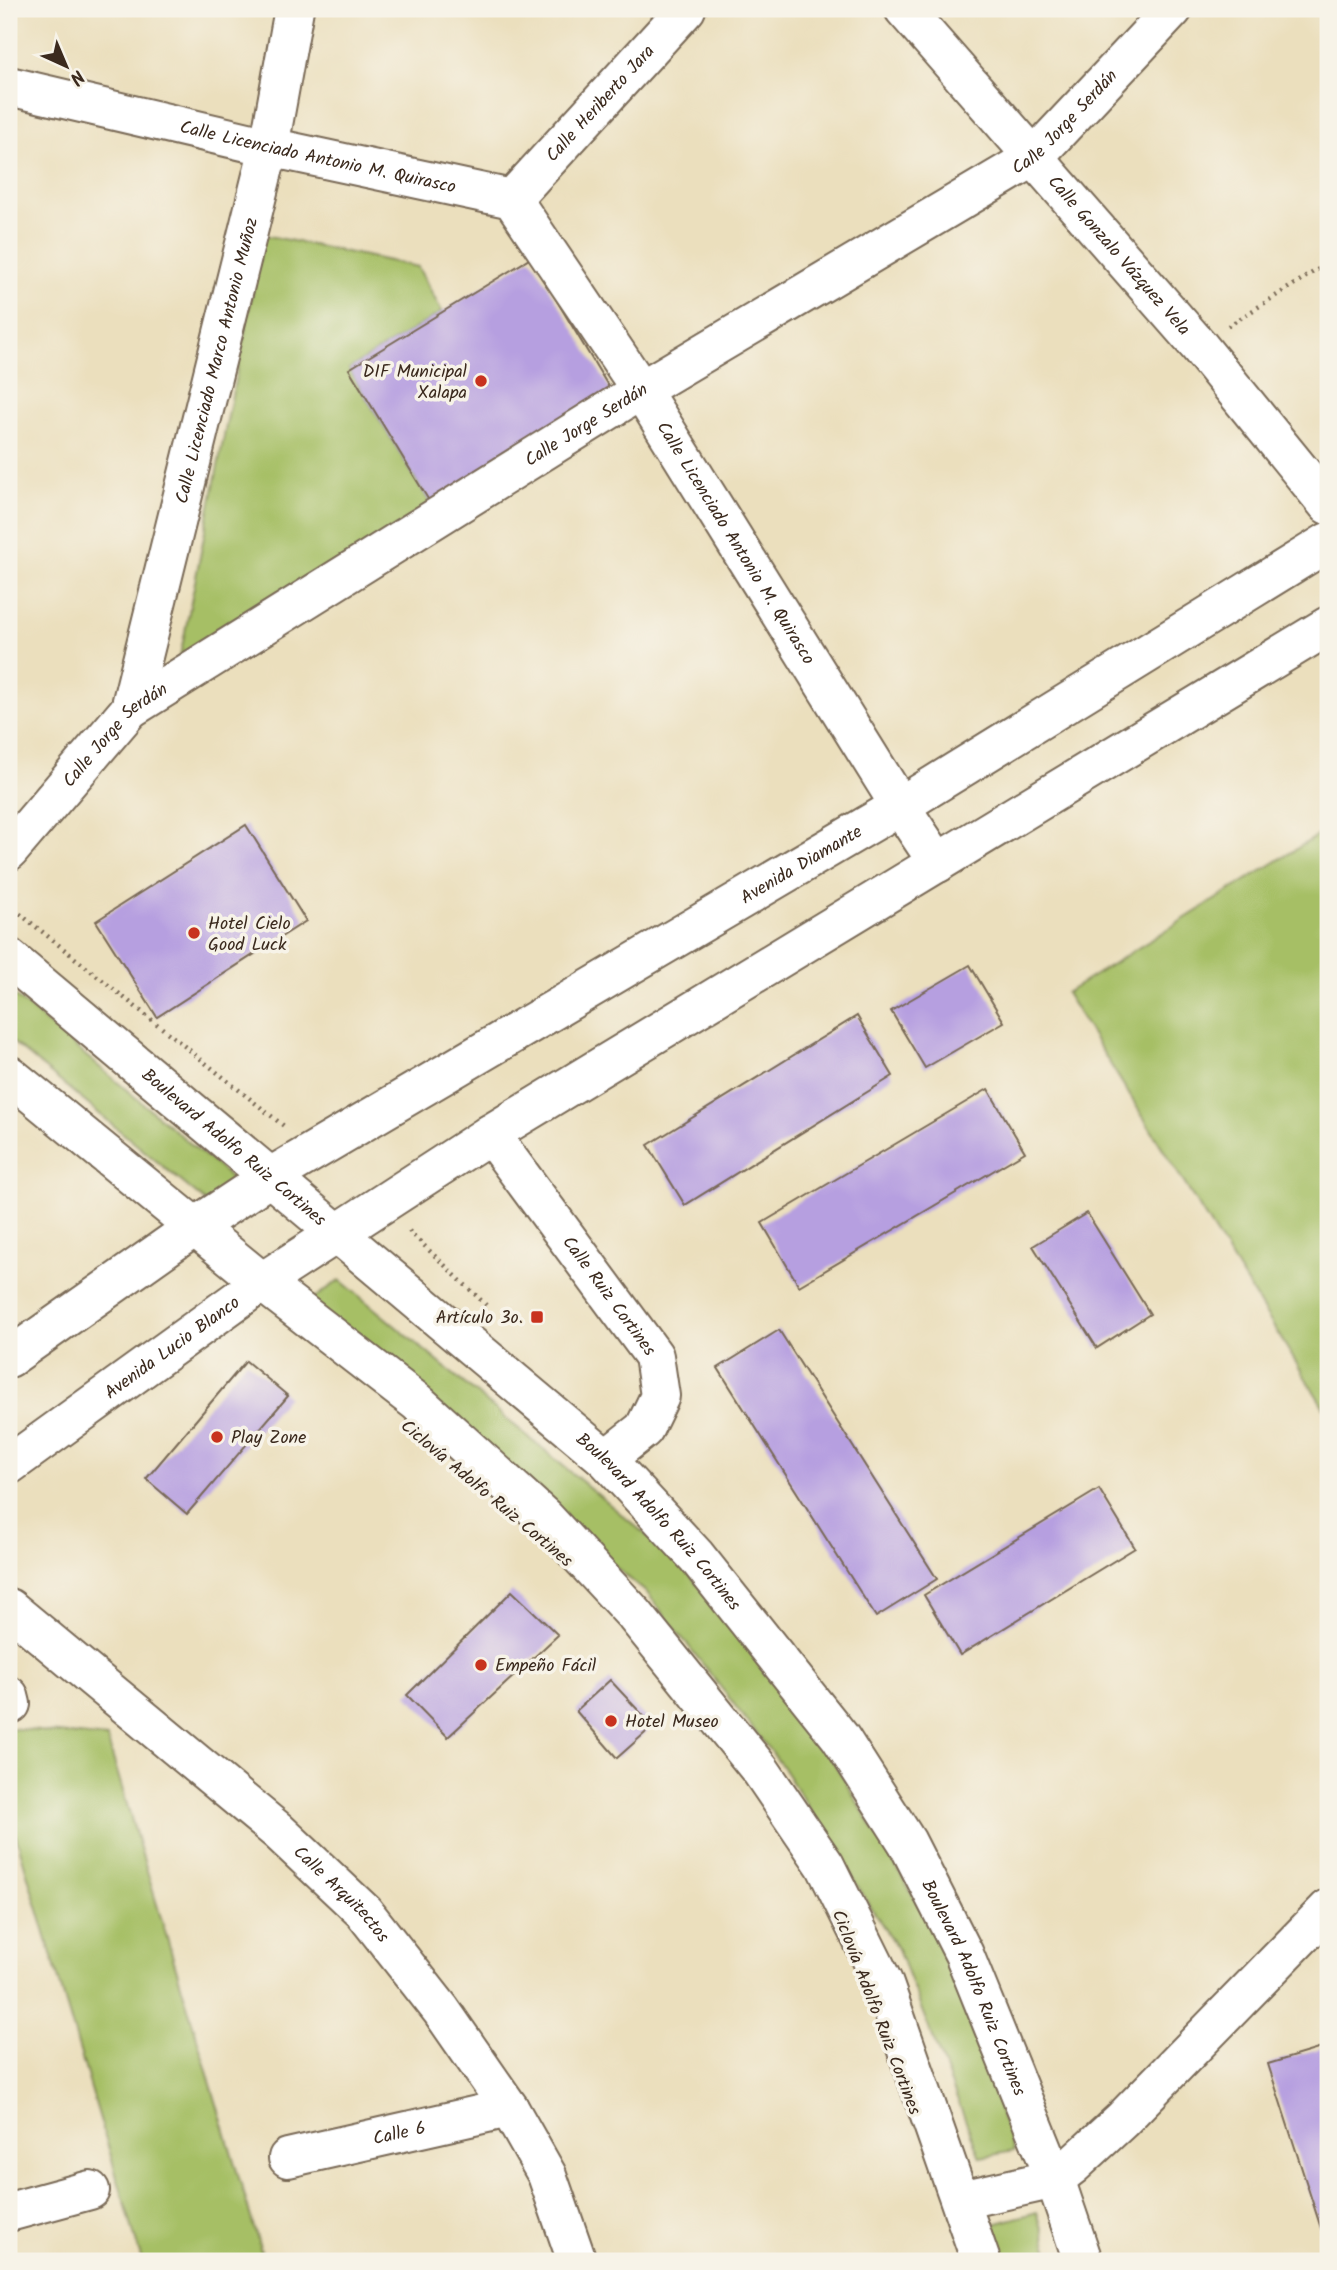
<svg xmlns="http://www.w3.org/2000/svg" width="1337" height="2270" viewBox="0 0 1337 2270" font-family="Kalam,sans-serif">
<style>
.green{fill:#a6bf65;stroke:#707442;stroke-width:2}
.building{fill:#b69fe0}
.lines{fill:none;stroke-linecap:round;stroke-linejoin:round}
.minor-casing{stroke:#796956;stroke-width:42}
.major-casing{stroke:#796956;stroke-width:42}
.path{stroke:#796956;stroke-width:4.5;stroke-dasharray:2 5;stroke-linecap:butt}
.minor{stroke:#fff;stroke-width:38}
.major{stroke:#fff;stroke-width:38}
.poi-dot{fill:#c8321e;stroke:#f7f3e8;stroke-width:2.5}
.labels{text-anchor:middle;stroke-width:7;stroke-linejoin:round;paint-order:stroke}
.street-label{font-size:18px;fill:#3b2a1e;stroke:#f7f3e8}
.poi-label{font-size:18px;fill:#3b2a1e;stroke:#f7f3e8;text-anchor:start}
</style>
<rect width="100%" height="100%" fill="#f7f3e8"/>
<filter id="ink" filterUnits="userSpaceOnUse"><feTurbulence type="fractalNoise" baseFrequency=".0143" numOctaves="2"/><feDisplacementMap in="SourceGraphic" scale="14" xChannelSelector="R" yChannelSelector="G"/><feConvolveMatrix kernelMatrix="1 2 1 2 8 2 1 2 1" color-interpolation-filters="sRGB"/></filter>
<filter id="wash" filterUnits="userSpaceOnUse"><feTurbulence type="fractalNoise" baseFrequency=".00686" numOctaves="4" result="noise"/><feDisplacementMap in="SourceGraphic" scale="28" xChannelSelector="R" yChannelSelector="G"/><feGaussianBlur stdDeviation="1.57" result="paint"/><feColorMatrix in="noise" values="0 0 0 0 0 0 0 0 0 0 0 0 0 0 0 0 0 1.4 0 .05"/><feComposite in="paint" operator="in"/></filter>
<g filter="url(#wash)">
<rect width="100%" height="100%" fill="#ebdfbd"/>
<!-- green -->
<g class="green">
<path d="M264,235l154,32 24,45 -93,57 82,135 -254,168z"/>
<path d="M1328,829v585l-262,-421z"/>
<path d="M9,991l227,191 -30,20 -197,-163z"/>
<path d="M340,1280l341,284 142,180 117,197 74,210 -34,6 -82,-207 -116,-184 -134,-172 -347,-287z"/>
<path d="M9,1728l98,10 157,523h-122l-133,-449z"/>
<path d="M1037,2212l15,49h-51l-11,-36z"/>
</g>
<g id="blocks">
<!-- building -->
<g class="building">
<path d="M531,258l82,136 -182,110 -82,-135z"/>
<path d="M246,825l60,96 -149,96 -61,-96z"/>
<path d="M970,965l34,57 -79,46 -34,-57z"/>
<path d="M857,1016l36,60 -208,129 -37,-60z"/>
<path d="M988,1089l37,63 -226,134 -37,-63z"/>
<path d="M1087,1213l63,101 -53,34 -64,-102z"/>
<path d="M779,1330l158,249 -61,38 -158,-249z"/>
<path d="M246,1361l42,35 -101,118 -41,-35z"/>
<path d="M1099,1489l36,59 -175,107 -36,-60z"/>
<path d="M512,1591l46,44 -110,102 -41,-42z"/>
<path d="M610,1680l43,46 -36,32 -41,-47z"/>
<path d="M1328,2046v204l-60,-186z"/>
<path d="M1328,2254v7h-27v-1z"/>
</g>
</g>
</g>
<g filter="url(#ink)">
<use href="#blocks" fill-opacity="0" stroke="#796956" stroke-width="2"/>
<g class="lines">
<!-- minor casing -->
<g class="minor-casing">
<g id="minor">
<path id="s1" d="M904,9l294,336 130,160"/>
<path id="s2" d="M9,86l260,61 243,52 129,191 259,416 38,57"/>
<path id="s3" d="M512,199l174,-190"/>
<path id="s4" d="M130,709l139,-562 25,-138"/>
<path id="s5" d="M9,851l121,-142 511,-319 393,-233 139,-148"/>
<path id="s6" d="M490,1134l164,222 6,40 -16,33 -38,30"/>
<path id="s7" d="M9,1608l269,223 86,81 77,98 68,98 38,67 30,86"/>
<path d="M9,1696l2,8"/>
<path id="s8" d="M288,2158l221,-50"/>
<path d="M961,2200l94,-21 17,-13 50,-46 206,-211"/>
<path d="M9,2212l81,-22"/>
</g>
</g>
<!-- major casing -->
<g class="major-casing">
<g id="major">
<path id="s9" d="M9,958l597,501 90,97 144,181 67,105 57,112 91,225 28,82"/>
<path d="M9,1075l253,207 155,120 127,115 90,97 127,157 64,94 58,117 98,279"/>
<path id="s10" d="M9,1358l187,-132 74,-49 630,-371 428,-264"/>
<path id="s11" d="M9,1465l253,-183 228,-148 838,-508"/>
</g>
</g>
<!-- path -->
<g class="path">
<path d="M1228,326l100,-63"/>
<path d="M9,905l276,222"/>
<path d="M409,1231l77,74"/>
</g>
<!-- minor -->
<use href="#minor" class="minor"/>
<!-- major -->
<use href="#major" class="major"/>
</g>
</g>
<!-- markers -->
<g class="poi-dot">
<circle cx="481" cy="381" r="7"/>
<circle cx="194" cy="933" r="7"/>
<rect x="530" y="1310" width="14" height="14" rx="3.5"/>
<circle cx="217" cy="1437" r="7"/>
<circle cx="481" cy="1665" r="7"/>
<circle cx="611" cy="1721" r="7"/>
</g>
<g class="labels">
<!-- street labels -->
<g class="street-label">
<text dy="6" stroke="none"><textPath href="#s3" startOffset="130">Calle Heriberto Jara</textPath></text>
<text dy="6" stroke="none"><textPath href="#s5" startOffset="1292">Calle Jorge Serdán</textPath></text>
<text dy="6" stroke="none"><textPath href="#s2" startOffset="317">Calle Licenciado Antonio M. Quirasco</textPath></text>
<text dy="6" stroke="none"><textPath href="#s1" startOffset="327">Calle Gonzalo Vázquez Vela</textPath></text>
<text dy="6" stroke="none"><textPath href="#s4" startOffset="359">Calle Licenciado Marco Antonio Muñoz</textPath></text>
<text dy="6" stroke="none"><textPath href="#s5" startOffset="724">Calle Jorge Serdán</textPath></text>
<text dy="6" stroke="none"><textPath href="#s2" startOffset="926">Calle Licenciado Antonio M. Quirasco</textPath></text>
<text dy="6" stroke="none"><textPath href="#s5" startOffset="158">Calle Jorge Serdán</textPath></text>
<text dy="6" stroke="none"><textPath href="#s10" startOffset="934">Avenida Diamante</textPath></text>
<text dy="6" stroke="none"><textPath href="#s9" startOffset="294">Boulevard Adolfo Ruiz Cortines</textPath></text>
<text dy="6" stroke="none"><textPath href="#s6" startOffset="201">Calle Ruiz Cortines</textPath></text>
<text dy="6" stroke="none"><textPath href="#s11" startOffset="201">Avenida Lucio Blanco</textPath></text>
<text transform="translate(487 1493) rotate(40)" y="6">Ciclovía Adolfo Ruiz Cortines</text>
<text dy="6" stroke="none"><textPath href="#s9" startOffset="861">Boulevard Adolfo Ruiz Cortines</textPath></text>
<text dy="6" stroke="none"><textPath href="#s7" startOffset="439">Calle Arquitectos</textPath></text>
<text dy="6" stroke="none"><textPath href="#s9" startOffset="1428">Boulevard Adolfo Ruiz Cortines</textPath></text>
<text transform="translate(877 2012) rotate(69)" y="6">Ciclovía Adolfo Ruiz Cortines</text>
<text dy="6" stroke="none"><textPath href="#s8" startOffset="114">Calle 6</textPath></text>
</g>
<!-- poi labels -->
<g class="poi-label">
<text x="467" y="377" text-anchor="end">DIF Municipal<tspan x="467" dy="21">Xalapa</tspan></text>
<text x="208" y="929">Hotel Cielo<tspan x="208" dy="21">Good Luck</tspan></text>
<text x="523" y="1323" text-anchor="end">Artículo 3o.</text>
<text x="231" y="1443">Play Zone</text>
<text x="495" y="1671">Empeño Fácil</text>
<text x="625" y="1727">Hotel Museo</text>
</g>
</g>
<!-- margin -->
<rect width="1337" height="2270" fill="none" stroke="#f7f3e8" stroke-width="35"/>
<!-- north arrow -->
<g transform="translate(66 66) rotate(136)" stroke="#f7f3e8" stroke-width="5" paint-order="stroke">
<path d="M0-5L12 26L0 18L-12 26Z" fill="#3b2a1e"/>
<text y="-10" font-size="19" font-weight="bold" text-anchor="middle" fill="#3b2a1e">N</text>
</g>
</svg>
